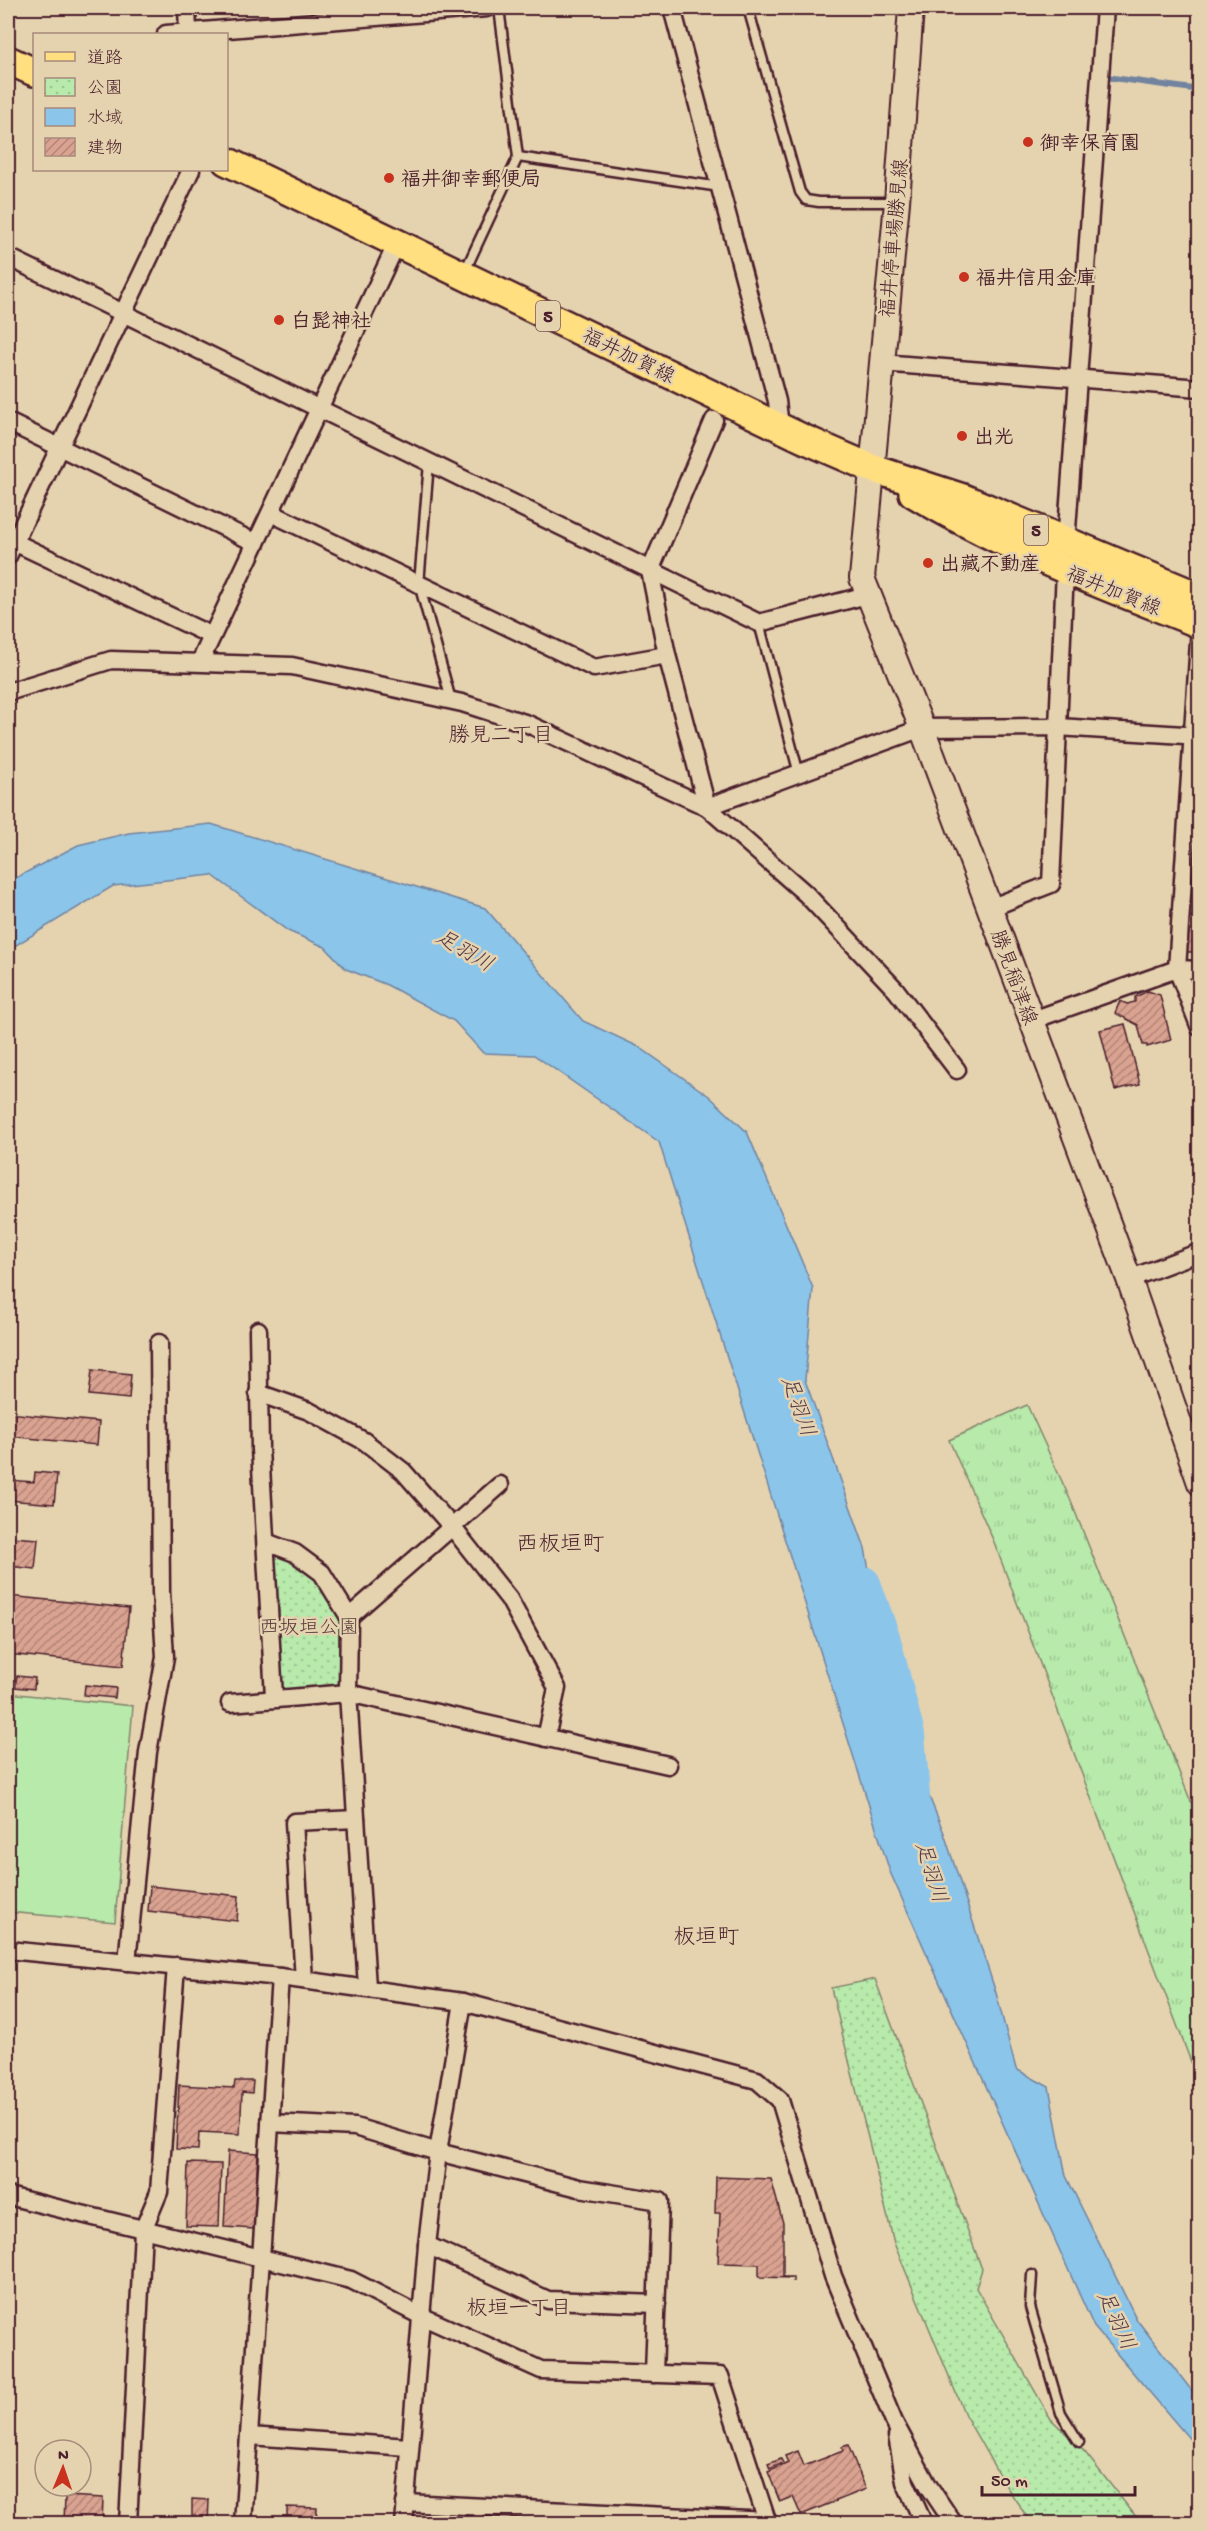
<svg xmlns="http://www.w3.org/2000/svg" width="1207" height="2531" viewBox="0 0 1207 2531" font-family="'Gochi Hand','Klee One',sans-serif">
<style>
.grass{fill:url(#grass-tufts);stroke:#80846b;stroke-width:1.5}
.park{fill:url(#park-dots);stroke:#80846b;stroke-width:1.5}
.garden{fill:#b7eaab;stroke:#80846b;stroke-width:1.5}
.water{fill:#8bc5ea;stroke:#71839e;stroke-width:1.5}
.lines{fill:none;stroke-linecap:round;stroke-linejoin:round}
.stream{stroke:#71839e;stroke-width:6}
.river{stroke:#8bc5ea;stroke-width:36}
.building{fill:url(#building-hatch);stroke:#4a1f2b;stroke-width:1.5}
.service-casing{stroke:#4a1f2b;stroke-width:13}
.minor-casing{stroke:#4a1f2b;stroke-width:21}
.secondary-casing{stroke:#4a1f2b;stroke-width:28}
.primary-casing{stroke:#4a1f2b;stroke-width:32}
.service{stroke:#e5d3b0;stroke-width:8}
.minor{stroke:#e5d3b0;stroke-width:16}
.secondary{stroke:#e5d3b0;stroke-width:24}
.primary{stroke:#ffdf80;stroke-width:27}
.poi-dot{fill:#c8321e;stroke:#e5d3b0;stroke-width:2}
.labels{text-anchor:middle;stroke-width:5;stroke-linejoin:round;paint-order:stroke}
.shield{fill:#e5d3b0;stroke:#785553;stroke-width:1.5}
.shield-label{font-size:18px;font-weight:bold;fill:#4a1f2b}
.poi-label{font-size:20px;font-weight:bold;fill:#4a1f2b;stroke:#e5d3b0;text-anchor:start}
.street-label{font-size:20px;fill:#4a1f2b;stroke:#e5d3b0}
.park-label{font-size:20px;fill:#5a3d3e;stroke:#e5d3b0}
.neighbourhood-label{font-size:21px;fill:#4a1f2b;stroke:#e5d3b0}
.water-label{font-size:21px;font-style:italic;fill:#543848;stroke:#e5d3b0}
.quarter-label{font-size:22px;fill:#4a1f2b;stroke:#e5d3b0}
</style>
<defs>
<pattern id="grass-tufts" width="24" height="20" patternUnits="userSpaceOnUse" patternTransform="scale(1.5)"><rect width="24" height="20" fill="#b7eaab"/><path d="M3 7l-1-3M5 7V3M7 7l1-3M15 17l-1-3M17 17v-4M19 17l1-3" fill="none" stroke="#9fc893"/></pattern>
<pattern id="park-dots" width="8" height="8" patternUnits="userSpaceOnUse" patternTransform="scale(1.5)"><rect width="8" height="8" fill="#b7eaab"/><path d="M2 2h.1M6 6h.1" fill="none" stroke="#9fc893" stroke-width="1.8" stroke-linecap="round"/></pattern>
<pattern id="building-hatch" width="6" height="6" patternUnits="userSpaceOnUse" patternTransform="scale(1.5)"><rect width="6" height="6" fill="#daa391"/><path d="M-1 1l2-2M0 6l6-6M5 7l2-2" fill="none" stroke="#b38477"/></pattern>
</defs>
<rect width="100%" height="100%" fill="#e5d3b0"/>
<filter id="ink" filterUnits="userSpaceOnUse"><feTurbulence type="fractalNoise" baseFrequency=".0167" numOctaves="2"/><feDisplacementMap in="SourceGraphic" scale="12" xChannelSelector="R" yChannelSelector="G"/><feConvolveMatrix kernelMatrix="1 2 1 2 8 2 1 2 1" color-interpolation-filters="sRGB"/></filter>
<g filter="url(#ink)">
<!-- grass -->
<path class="grass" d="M1027,1405l43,94 129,323v261l-205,-541 -45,-102z"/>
<!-- park -->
<g class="park">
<path d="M271,1552l18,3 26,18 29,45 -4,72 -62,1z"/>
<path d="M875,1979l107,290 -6,19 75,131 33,32 57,72h-110l-29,-43 -37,-65 -71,-172 -63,-255z"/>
</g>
<!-- garden -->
<path class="garden" d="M8,1693l125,13 -18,216 -107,-10z"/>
<!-- water -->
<path class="water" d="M211,824l274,84 98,113 56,26 70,49 38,36 66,156 -8,92 60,168 30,165 49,120 52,160 20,76 33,18 17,89 71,144 62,80v50l-105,-123 -204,-455 -231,-730 -125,-87 -51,-2 -29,-32 -67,-36 -41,-16 -21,-22 -37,-16 -76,-56 -99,11 -105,64v-68l70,-37 51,-12z"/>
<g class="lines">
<!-- stream -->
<path class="stream" d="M1107,73l-1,4 94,13"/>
<!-- river -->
<path class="river" d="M863,1584l19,53 25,98 5,60"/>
</g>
<!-- building -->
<g class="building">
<path d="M1184,916l16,1v35h-17z"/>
<path d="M1192,983h8v27l-9,-12z"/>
<path d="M1148,991l12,4 11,45 -24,7v-2h-4l-5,-20 -23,-12 5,-12 7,3 8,-2v-5z"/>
<path d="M1125,1024l15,60 -25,6 -15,-60z"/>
<path d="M1200,1185v23l-8,-21z"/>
<path d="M92,1370l39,4 -2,25 -40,-4z"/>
<path d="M8,1413l91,9 -2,23 -89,-9z"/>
<path d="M35,1472l22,2 -3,30 -46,-4v-20l26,2z"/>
<path d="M12,1537l26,2 -3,30 -27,-3v-23l3,1z"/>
<path d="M8,1596l121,12 -6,58 -115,-12z"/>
<path d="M17,1676l18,2 -1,11 -19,-2z"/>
<path d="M85,1685l31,3 -1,10 -31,-3z"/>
<path d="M150,1886l89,10 -2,25 -89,-10z"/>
<path d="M235,2081h18l-1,12 -10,-1 -2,42 -41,-2 -1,18 -22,-1 3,-64 55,3z"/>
<path d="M228,2151l30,2 -4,76 -30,-2z"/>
<path d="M188,2163l33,1 -2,63 -33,-1z"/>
<path d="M716,2177l55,2 12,44v54h10v5v-4l-34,-1v-13l-41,-1 2,-50h-5z"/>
<path d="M848,2445l18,44 -65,26 -8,-18 -13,5 -12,-30 20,-9 -3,-7 13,-5 6,15 39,-15 -1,-4z"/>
<path d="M781,2459l2,4 -13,6 -2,-5z"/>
<path d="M65,2496l38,2 -1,26h-38z"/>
<path d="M192,2499l17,1 -1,24h-16z"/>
<path d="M287,2507l30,1 -1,16 -29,-1z"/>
</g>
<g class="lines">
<!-- service casing -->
<g class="service-casing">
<g id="service">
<path d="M748,8l52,184 6,8 13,2h76"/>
<path d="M518,157l202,30"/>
<path d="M464,273l54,-116 -19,-149"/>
<path d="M429,463l-10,121 32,116"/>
<path d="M759,623l40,151"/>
<path d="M1032,2275l-2,32 31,106 18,29"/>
<path d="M478,2524l1,-17"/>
</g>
</g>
<!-- minor casing -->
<g class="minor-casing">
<g id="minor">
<path d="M187,8l1,24"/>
<path d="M672,8l105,393 3,26"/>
<path d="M166,34l321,-26"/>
<path d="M8,257l751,366 108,-28"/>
<path d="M881,363l319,25"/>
<path d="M8,422l248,121"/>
<path d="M271,513l323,155 73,-13"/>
<path d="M14,542l198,94"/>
<path d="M1066,543l39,-535"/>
<path d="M8,556l183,-386"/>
<path d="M1200,627l-23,342 23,59"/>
<path d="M200,662l197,-419"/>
<path d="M8,692l103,-32 181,6 170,37 66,21 179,83 99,87 90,96 61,80"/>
<path d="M707,807l215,-79 136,-1 142,9"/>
<path d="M707,807l-40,-152 -17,-84 64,-151"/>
<path d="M990,908l61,-24 14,-314"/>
<path d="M1030,1021l147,-52 23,1"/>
<path d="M1129,1279l71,-27"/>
<path d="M258,1330l2,119 14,248"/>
<path d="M258,1393l51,18 55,30 39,30 50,57 56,71 48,89 -11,50"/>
<path d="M266,1542l29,11 27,20 27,44 -1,76 19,294"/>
<path d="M349,1617l151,-132"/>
<path d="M230,1703l118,-10 320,72"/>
<path d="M8,1950l272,27 183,25 294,78 23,20 53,176 61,146 34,63 26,39"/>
<path d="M127,1962l21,-210 17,-95 -4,-65 -2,-249"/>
<path d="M304,1980l-10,-158 62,-3"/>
<path d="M270,2123l85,4 83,25 141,36 81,13 -6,173"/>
<path d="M8,2196l343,84 68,35 122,55 179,6 48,148"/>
<path d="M427,2245l121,55 109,4"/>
<path d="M249,2436l160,11"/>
<path d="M897,2436l8,46 19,42"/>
<path d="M405,2503l363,18"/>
<path d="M128,2524l15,-294 16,-38 17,-226"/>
<path d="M243,2524l37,-547"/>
<path d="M404,2524l23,-279 11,-93 25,-150"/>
</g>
</g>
<!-- secondary casing -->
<g class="secondary-casing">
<path id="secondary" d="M911,8l-14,194 -35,376 60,150 207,551 71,204"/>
</g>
<!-- primary casing -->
<g class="primary-casing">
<g id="primary">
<path d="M8,60l26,12"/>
<path d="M226,161l576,277 69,30 92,30 237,99"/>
<path d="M913,493c90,55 189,92 287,131"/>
</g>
</g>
<!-- service -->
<use href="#service" class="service"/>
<!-- minor -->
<use href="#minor" class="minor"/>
<!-- secondary -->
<use href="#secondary" class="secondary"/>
<!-- primary -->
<use href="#primary" class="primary"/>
</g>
</g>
<!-- markers -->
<g class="poi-dot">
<circle cx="1028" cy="142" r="6"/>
<circle cx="389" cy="178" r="6"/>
<circle cx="964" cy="277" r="6"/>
<circle cx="279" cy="320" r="6"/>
<circle cx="962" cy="436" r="6"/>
<circle cx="928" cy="563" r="6"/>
</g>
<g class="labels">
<!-- shield labels -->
<g class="shield">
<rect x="536" y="301" width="24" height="30" rx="4.5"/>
<rect x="1024" y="515" width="24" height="30" rx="4.5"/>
</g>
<g class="shield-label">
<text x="548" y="322">5</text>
<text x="1036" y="536">5</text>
</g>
<!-- poi labels -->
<g class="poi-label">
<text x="1040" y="149">御幸保育園</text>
<text x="401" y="185">福井御幸郵便局</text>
<text x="976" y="284">福井信用金庫</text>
<text x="291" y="327">白髭神社</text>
<text x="974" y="443">出光</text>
<text x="940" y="570">出藏不動産</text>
</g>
<!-- street labels -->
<g class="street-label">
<text transform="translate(893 238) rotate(-85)" y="7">福井停車場勝見線</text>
<text transform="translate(629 355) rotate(26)" y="7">福井加賀線</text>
<text transform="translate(1114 590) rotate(22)" y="7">福井加賀線</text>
<text transform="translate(1015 977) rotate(70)" y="7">勝見稲津線</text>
</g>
<!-- park labels -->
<g class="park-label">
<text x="309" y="1633">西坂垣公園</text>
</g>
<!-- neighbourhood labels -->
<g class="neighbourhood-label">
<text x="501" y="741">勝見二丁目</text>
<text x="519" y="2314">板垣一丁目</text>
</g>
<!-- water labels -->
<g class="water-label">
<text transform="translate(465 950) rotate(30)" y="7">足羽川</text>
<text transform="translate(799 1406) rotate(70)" y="7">足羽川</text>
<text transform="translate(932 1872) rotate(73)" y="7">足羽川</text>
<text transform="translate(1117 2320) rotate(65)" y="7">足羽川</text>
</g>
<!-- quarter labels -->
<g class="quarter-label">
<text x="560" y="1550">西板垣町</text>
<text x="706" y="1943">板垣町</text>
</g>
</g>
<!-- margin -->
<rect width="1207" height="2531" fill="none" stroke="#e5d3b0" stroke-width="30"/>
<rect x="15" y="15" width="1177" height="2501" fill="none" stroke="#4a1f2b" stroke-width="2" filter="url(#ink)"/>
<!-- legend -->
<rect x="33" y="33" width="195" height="138" fill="#e5d3b0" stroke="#a78b7b" stroke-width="1.5"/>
<rect x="45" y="52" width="30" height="9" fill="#ffdf80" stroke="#a78b7b" stroke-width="1.5"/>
<text x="87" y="63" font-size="18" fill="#4a1f2b">道路</text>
<rect x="45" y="78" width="30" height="18" fill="url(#park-dots)" stroke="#a78b7b" stroke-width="1.5"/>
<text x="87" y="93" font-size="18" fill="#4a1f2b">公園</text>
<rect x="45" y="108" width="30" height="18" fill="#8bc5ea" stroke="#a78b7b" stroke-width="1.5"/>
<text x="87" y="123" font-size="18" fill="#4a1f2b">水域</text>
<rect x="45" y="138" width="30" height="18" fill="url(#building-hatch)" stroke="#a78b7b" stroke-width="1.5"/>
<text x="87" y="153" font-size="18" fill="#4a1f2b">建物</text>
<!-- north arrow -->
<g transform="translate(63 2468) rotate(2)"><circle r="28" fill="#e5d3b0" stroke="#a78b7b" stroke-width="1.5"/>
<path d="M0-4.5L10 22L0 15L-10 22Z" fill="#c8321e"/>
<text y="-9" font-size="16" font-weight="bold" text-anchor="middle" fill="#4a1f2b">N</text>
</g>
<!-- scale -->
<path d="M982 2486v9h153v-9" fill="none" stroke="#4a1f2b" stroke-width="3"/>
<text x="991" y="2486" font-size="18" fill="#4a1f2b" stroke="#e5d3b0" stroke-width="4.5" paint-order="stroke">50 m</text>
</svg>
